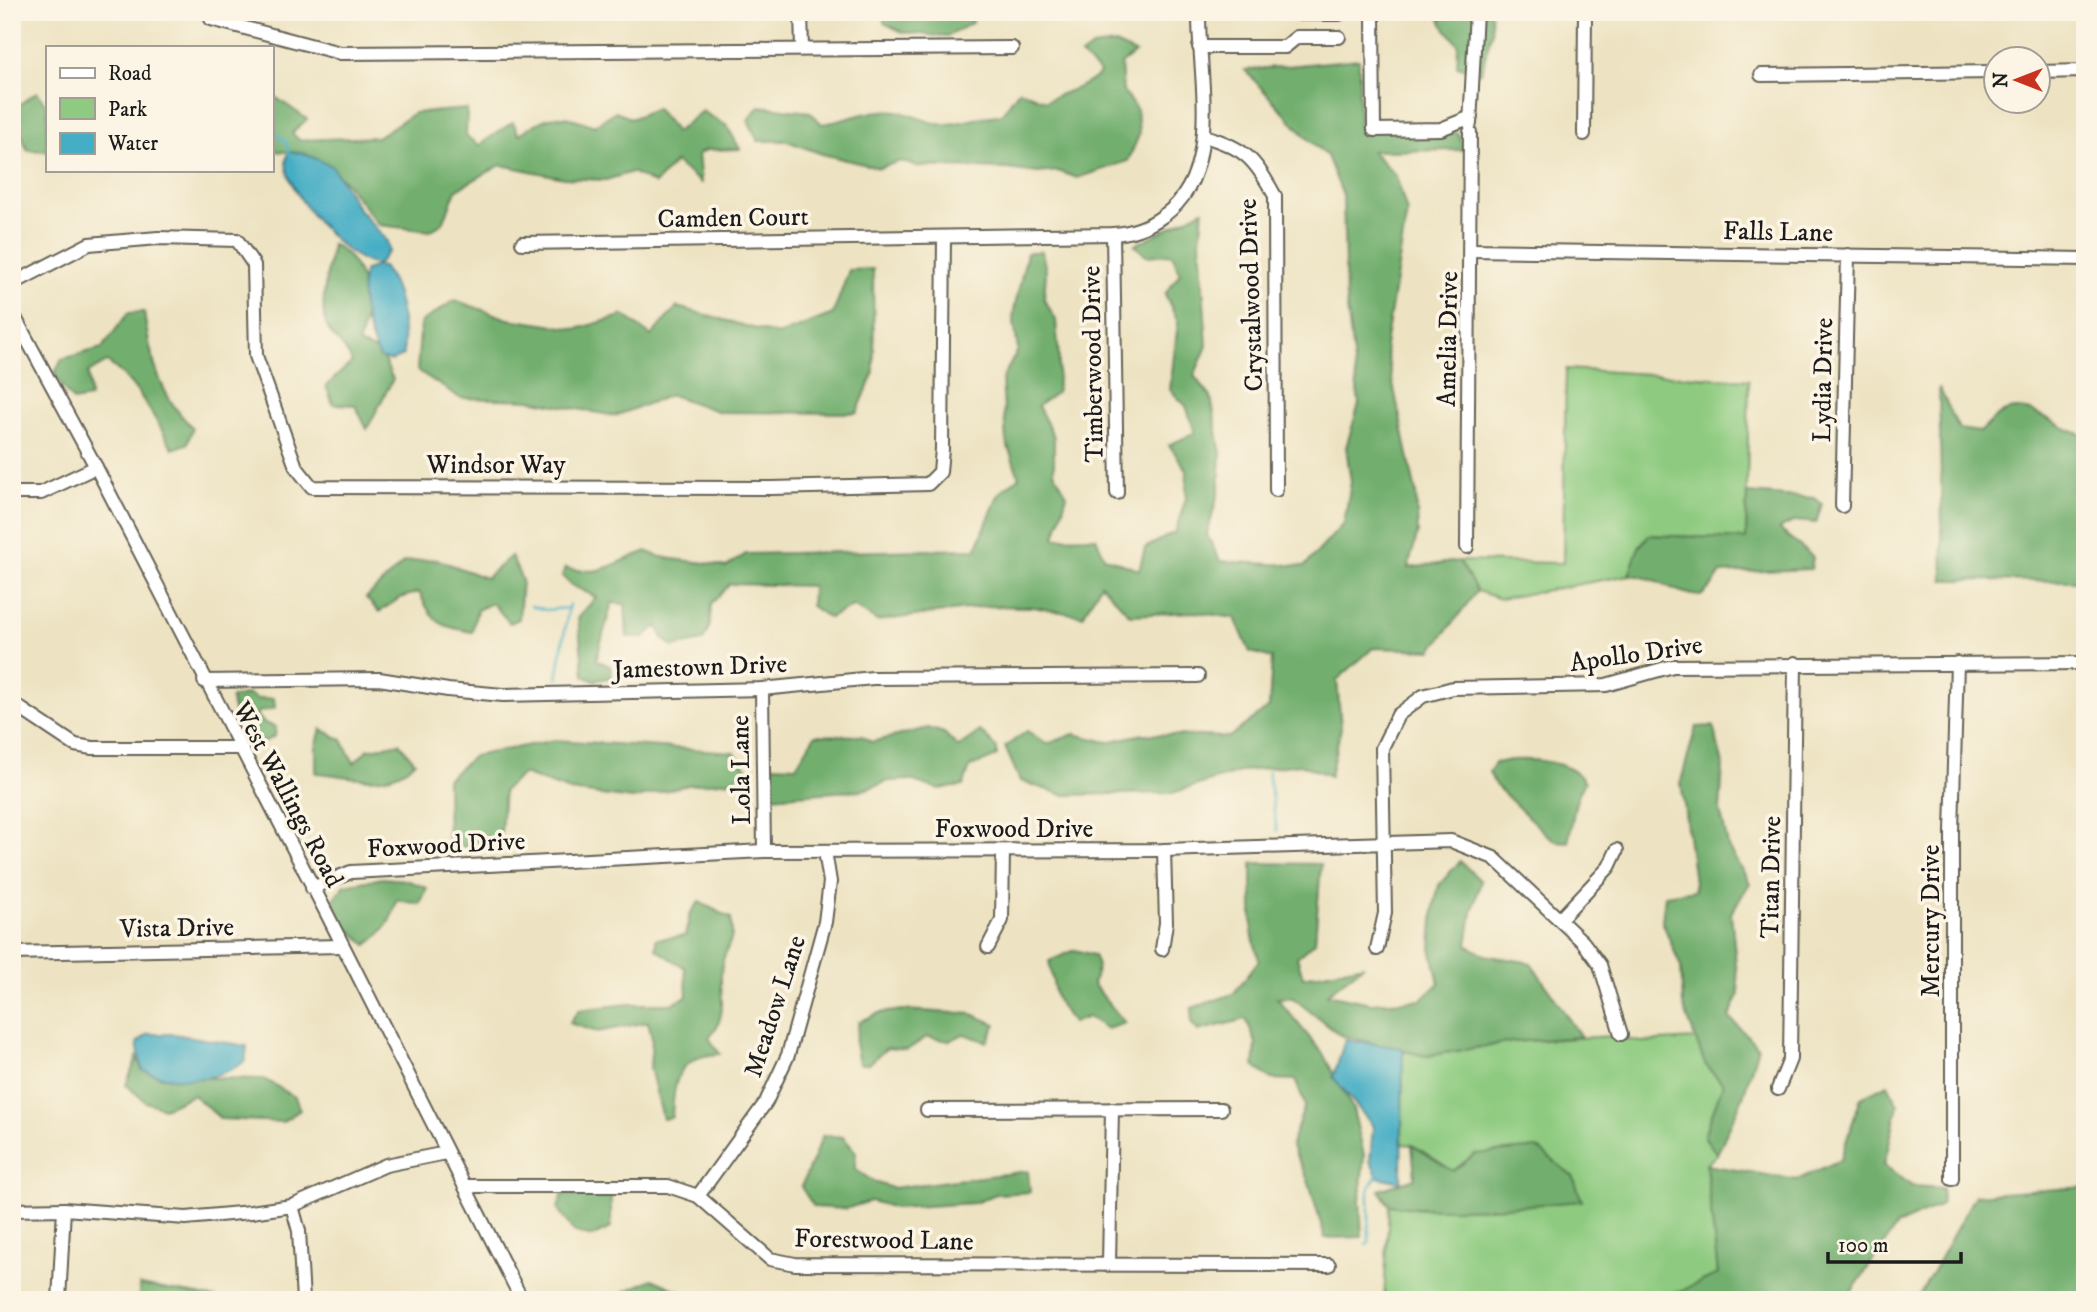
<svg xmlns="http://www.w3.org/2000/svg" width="2097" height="1312" viewBox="0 0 2097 1312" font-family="'IM FELL DW Pica',serif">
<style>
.green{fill:#8ecb80;stroke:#55744e;stroke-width:2}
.forest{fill:#72af6e;stroke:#476645;stroke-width:2}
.water{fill:#45adc4;stroke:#306470;stroke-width:2}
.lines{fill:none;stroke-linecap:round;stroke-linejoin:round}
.stream{stroke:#45adc4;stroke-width:2.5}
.minor-casing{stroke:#656256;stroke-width:16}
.minor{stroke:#fff;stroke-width:12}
.labels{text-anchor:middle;stroke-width:7;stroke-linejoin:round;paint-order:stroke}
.street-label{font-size:26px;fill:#1c1c1c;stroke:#fcf5e5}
</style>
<rect width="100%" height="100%" fill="#fcf5e5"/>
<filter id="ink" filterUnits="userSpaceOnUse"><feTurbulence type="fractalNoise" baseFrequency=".0143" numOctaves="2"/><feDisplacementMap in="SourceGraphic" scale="14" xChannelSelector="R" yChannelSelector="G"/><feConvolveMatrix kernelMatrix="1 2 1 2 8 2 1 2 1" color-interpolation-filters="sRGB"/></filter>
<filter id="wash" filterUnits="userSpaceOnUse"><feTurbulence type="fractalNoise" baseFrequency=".00686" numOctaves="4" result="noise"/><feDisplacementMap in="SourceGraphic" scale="28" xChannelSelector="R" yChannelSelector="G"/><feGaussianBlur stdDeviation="1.57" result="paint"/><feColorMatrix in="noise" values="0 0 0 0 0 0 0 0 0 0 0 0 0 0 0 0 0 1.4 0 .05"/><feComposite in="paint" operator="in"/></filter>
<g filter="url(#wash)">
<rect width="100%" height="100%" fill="#ede3c2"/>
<!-- green -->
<g class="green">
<path d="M1566,369l183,11 -3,159 -97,-4 -10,12 -10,28 -129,24 -23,-8 -18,-30 104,2z"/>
<path d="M1612,1036l29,6 55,-3 9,25 18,20 -19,52 13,18 -11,11 12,109 -58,26h-276l5,-95 32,4h53l1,-55 -22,17 -40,-26 -11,-1 1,-93 23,5 86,-14z"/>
</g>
<!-- forest -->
<g class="forest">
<path d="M884,12h86l3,10 -26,15 -45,-5 -18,-9z"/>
<path d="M1438,12h53l1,19 -11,42 -24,-7 1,-22 -16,-20z"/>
<path d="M1115,44l20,9 -14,11 2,27 14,19 2,25 -11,26 -51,17 -19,-7 -20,2 -30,-4 -92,-3 -15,-5 -22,7 -57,-14 -35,-13h-29l-10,-21 11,-14 51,6 12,12c24,-3 49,-16 74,-13 18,3 32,14 52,13 18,-1 35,-9 53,-9l18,-25 27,11c18,-10 40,-13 54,-28l-19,-18 11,-8z"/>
<path d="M1359,59v68l99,6 6,17 -92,1 24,25 11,36 -22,134 31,147 2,39 -10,36 51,-7 18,30 -45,59 -59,-2 -36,32 4,48 -11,48 -30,-12 -57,7 -71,22 -109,2 -43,-14 -15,-34 22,-16 20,13 27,-10 33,8 36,-8 86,3 40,-30 3,-49 -22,-6 -15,-34 -40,-6 -65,3 -29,-31 -18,32 -50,-9 -44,-1 -112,15 -24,-15 -24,12 -18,-12 1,-20 -82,-2 -19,20 -1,21 -7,16 -29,6 -11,-9 -6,-12 -13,11h-17l-2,-33 -13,-1 -16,57 14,6 2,11 -18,4 -10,-5 -6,-58 18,-21 -25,-12 -9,-9 3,-8c39,9 47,-5 82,-17 19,12 54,8 79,16l20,-13 230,-5 23,-56 20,-16 -13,-36 -4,-62 16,-29 -5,-35 14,-62 15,-2 4,21 -2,27 12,21 3,39 -2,33 -19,14 16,31v35l13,23 -12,43 41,-1 8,20 35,13 6,-22 30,-16 11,-34 1,-28 -18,-25 26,-12 -9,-27 -16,-16 8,-68 -13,-28 15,-21 -8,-19 -26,2 -11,-11 68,-35 -3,31 7,105 -13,30 17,21 10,57 -2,36 -12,45 13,26 85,5 39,-43 7,-41 -5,-35 13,-43 -13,-104 -3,-104 -16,-40 -22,-20 -60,-66z"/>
<path d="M37,92l10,14v45l-20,-1 -14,-41z"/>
<path d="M271,94l36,25 -15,14 7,7 78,-3 37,-24 53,-4 -1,27 13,9 34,-23 6,13c29,-22 42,-23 75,-9l22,-15 15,8 25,-11 20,24 26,-21 25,15 13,23 -34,1 -8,4 3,29 -26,-21 -20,22 -23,-12 -26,8 -42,-2 -63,-13 -45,25 -13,33 -13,8 -51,-6c-37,-44 -42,-69 -104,-74l-4,3z"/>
<path d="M332,244c36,19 39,67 26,100l22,8 13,27 -26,50 -12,-24 -22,-1 -7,-18 26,-24c-7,-18 -19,-22 -25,-35 -9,-19 2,-62 5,-83z"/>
<path d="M873,269l1,103 -17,41 -137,-1 -49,-17 -56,21 -86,-16 -69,-2 -43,-28 4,-48 34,-22 53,19 69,10 47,-14 27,21 26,-29 101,28 55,-21 16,-44z"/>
<path d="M144,312c6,45 15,84 49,116l-6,16 -14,5c-19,-31 -35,-66 -66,-87l-19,11 2,25 -17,3 -19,-26 8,-16 40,-11 26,-35z"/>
<path d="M1939,387l20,42 21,3c7,-6 17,-18 26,-21 26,-10 54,20 79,24v146l-142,-1z"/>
<path d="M1747,493l68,5 7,6 -6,19 -21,-2 -16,8 34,28 -2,12 -90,4 -8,12 -12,11c-25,-1 -45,-20 -72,-21l10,-28 10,-12 97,4z"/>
<path d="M511,556l11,24 -3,39 -9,4 -18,-20 -15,7 -5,22c-33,-6 -39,-9 -53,-40l-19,6 -21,14 -13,-14 38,-36 32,-3 50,19z"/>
<path d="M249,694l8,5 17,-1 1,10 -16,4 -2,3 7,8 12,4 -1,9 -11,6c-17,-4 -33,-27 -33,-44z"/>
<path d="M1713,726l10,38 -3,46 9,39 21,34 -19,30 8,82 -10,22 29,30 -15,50 -26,57 -13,-18 19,-52 -18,-20 -22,-59 -2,-38 -19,-46 3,-26 30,-5 -14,-109 15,-54z"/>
<path d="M928,728l16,5 14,14 22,-16 17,17v8l-27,11 -7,19 -25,3 -28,-9 -21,1 -26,9 -93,7 3,-32 23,1 19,-31 47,1 10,6z"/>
<path d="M321,729l21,11 12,23 13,-13 32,-7 16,19c-29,28 -63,13 -99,11v-26z"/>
<path d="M555,740l179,12 14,17 -18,12 -42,4 -55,14 -63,-8 -47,-17 -19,16 -4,57 -52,-1 -1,-67 27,-23z"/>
<path d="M1511,760c24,-1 60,1 74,22 -13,20 -11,38 -17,60l-13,-1 -9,-7 -51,-49 -6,-13 6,-9z"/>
<path d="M1460,861l21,20 -9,31 -5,33 18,10 46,8 50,74 -69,5 -86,14 -86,-21 -47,-37h-16l46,56 30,55 11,46 -4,45 2,37 -37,1 -17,-58 -17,-35 14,-40 -10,-25 -24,-1 -17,-13 2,-23 -10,-24 -48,12 -7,-8 1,-15 41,-14 26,-34 -7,-27v-70l69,1 -6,78 -18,15 6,20 61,-12 -37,29 44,9 50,-3 18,-17 -8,-35 3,-42 5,-21z"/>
<path d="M382,878l24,2 21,8 -7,16 -23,-4c-5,21 -13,32 -30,45l-30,-26 -4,-19 12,-15z"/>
<path d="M699,902l32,16c3,24 -1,21 -8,42 -8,29 10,50 -14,78l11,16c-43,2 -46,25 -48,63l-9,2 -13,-51 2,-30 -4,-16 -51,10 -28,-9 10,-13 49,-6h44l15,-8 -2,-28 -29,-19v-10l29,-3 5,-22z"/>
<path d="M1075,950l19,5 4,11 -5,18 32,39 -18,6 -19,-12 -16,6 -16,-25 -7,-37z"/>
<path d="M904,1010l68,4 24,10 -9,18 -23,-8 -15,7 -22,-4 -20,13 -20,-2 -18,16h-10l-4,-21 4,-21 20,-9z"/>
<path d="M137,1057l5,13 20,7 102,2 31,18 5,13 -18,12 -61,-3 -28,-24 -29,13 -18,-6 -20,-17z"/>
<path d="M1888,1084l10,21 -14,60 28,21 31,2 -2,17 -44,20 -51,75h-186l58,-26 -12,-109 91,15 43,-20 21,-63z"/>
<path d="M823,1135l20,2 13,15 -1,17 19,13 18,6 136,-17 2,21 -34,2 -21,9 -80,5 -24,-7 -26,8 -31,-2 -13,-20z"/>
<path d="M1412,1145l41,26 22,-17 62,-6 36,28 9,25c-64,5 -129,13 -193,4l-10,-15 36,-12z"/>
<path d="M2085,1187v113h-168l58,-105z"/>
<path d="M611,1194v34l-20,9 -18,-6 -15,-22 4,-14z"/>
<path d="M652,1279l48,21h-94z"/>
<path d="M140,1285l87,15h-89z"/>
</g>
<!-- water -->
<g class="water">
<path d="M290,152l13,1 29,13 26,42 29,33 2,10 -11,13c-30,4 -110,-90 -88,-112z"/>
<path d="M376,266l7,1c20,24 20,58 21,88l-12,6 -12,-3c-12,-22 -24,-64 -15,-88z"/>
<path d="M148,1034h25l74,12 -2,15c-30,22 -70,22 -103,9l-5,-27z"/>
<path d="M1345,1040l58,8 -2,134 -23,-5 -8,-16 3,-35 -40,-49z"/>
</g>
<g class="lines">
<!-- stream -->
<g class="stream">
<path d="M271,129l16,14 3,13"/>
<path d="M531,606l15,4 23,-2"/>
<path d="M557,679l12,-75"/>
<path d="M1268,772l9,59"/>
<path d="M1366,1245l3,-2v-55l8,-13"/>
</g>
</g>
</g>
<g filter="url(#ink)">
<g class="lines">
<!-- minor casing -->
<g class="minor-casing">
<g id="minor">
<path d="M801,12l1,37"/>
<path d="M1373,12l1,118 67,-1 30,-12"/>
<path d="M1301,14h38"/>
<path d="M211,19l129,34 672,-5"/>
<path d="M1199,47h86l12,-10h42"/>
<path d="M2038,72l47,-1"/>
<path d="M1761,75l235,-3"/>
<path d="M1470,124l6,-112"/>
<path d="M1584,134l1,-122"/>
<path d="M1204,136c41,12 51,23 71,60l1,294"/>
<path d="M1113,234l4,259"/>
<path d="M522,243l591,-9c19,-1 35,-7 50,-18 61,-42 35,-140 36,-204"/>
<path d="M1470,250l615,9"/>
<path d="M12,284l77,-40 69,-6 79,2 17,25 2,91 40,111 16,20 460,1 156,-4 12,-12 2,-23 2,-212"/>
<path d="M12,312l84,155 231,447 195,386"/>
<path d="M12,493h29l55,-26"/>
<path d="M1842,506l6,-251"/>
<path d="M1467,547l3,-415"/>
<path d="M204,681l175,-2 69,11 55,5 259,-6 111,-11 325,-2"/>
<path d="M762,689l2,162"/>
<path d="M12,703l63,42 17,3h146"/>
<path d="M312,888l39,-16 413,-21 400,-1 287,-9 43,17 89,84 17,23 21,69"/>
<path d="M1560,919l49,-52 8,-17"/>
<path d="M988,947l14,-27 1,-69"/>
<path d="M1162,949l4,-26 -2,-73"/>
<path d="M1377,949l8,-36 -3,-165 16,-33 25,-19 30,-8 153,-3 67,-19 412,-3"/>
<path d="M12,953l330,-7"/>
<path d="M1778,1089l12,-30 5,-396"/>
<path d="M927,1110l294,-1"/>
<path d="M1952,1179v-348l5,-168"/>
<path d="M465,1186h203l30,10 72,63 25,5 534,1"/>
<path d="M698,1196l68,-94 22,-47 37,-133 5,-40 -5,-31"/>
<path d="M292,1206l7,25 4,69"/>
<path d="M12,1210l52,-1 122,9 65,-6 41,-6 94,-41 60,-12"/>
<path d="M1109,1263l3,-154"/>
<path d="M59,1300l5,-91"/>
</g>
</g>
<!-- minor -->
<use href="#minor" class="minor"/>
</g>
</g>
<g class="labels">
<!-- street labels -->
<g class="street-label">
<text transform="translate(733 217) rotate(-1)" y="9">Camden Court</text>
<text transform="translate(1778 231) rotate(1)" y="9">Falls Lane</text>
<text transform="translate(1250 295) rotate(-92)" y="9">Crystalwood Drive</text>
<text transform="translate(1447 339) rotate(-89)" y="9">Amelia Drive</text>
<text transform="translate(1092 364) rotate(-91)" y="9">Timberwood Drive</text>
<text transform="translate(1822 380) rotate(-89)" y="9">Lydia Drive</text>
<text x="496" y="473">Windsor Way</text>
<text transform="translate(1636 653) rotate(-8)" y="9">Apollo Drive</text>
<text transform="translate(700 666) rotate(-2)" y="9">Jamestown Drive</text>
<text transform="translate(740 770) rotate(-91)" y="9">Lola Lane</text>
<text transform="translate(289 794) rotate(62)" y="9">West Wallings Road</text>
<text x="1014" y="837">Foxwood Drive</text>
<text transform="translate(446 844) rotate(-3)" y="9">Foxwood Drive</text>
<text transform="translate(1770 877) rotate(-89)" y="9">Titan Drive</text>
<text transform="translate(1930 921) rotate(-90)" y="9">Mercury Drive</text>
<text transform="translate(177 927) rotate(-1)" y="9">Vista Drive</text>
<text transform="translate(774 1006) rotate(-72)" y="9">Meadow Lane</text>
<text transform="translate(884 1239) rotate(1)" y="9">Forestwood Lane</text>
</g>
</g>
<!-- margin -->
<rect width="2097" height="1312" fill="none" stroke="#fcf5e5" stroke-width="42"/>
<!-- legend -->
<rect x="46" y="46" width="228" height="126" fill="#fcf5e5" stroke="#a29e95" stroke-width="2"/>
<rect x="60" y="68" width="35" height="10" fill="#ffffff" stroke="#a29e95" stroke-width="2"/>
<text x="108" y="80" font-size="21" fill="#1c1c1c">Road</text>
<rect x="60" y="98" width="35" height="21" fill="#8ecb80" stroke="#a29e95" stroke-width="2"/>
<text x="108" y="116" font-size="21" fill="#1c1c1c">Park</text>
<rect x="60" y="133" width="35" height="21" fill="#45adc4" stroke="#a29e95" stroke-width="2"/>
<text x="108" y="150" font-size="21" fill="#1c1c1c">Water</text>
<!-- north arrow -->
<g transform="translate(2017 80) rotate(270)"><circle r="33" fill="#fcf5e5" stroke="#a29e95" stroke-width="2"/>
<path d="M0-5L12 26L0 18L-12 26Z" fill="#c8321e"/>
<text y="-10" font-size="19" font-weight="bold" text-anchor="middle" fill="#1c1c1c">N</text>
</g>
<!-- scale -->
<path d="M1828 1252v10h133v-10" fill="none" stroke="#1c1c1c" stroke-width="3.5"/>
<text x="1838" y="1252" font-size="21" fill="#1c1c1c" stroke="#fcf5e5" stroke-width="5" paint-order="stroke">100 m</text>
</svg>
